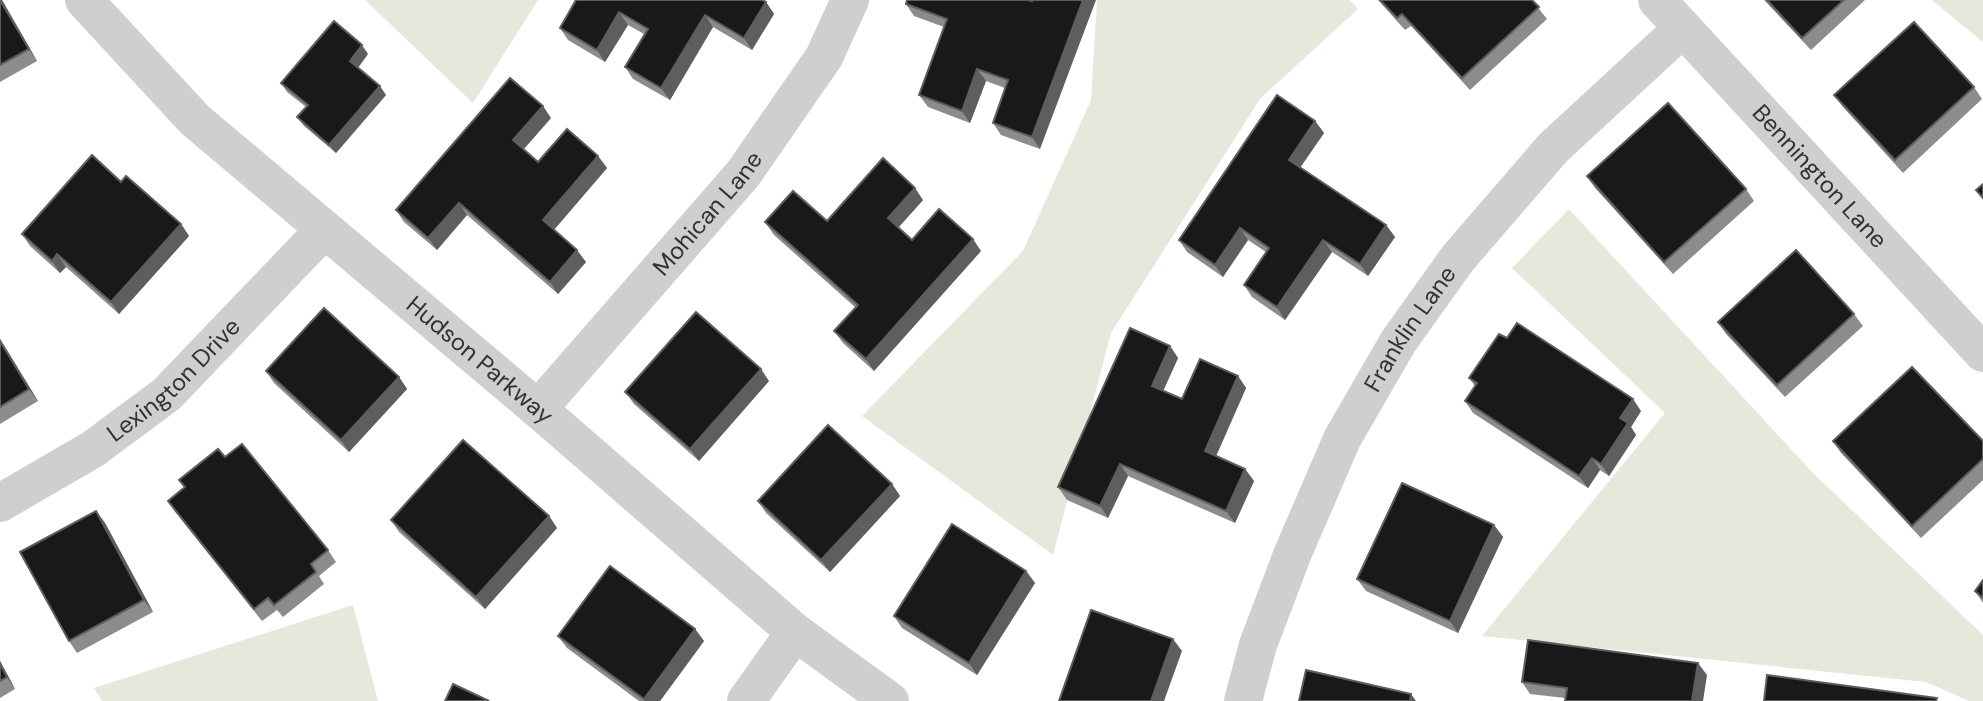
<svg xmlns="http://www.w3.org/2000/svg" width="1983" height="701" viewBox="0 0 1983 701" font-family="'DM Sans',sans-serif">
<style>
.green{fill:#e6e8db}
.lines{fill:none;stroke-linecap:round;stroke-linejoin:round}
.minor{stroke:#cfcfcf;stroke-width:38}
.wall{fill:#8c8c8c}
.shaded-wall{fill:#5e5e5e}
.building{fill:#191919;stroke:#5e5e5e;stroke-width:2}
.labels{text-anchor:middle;stroke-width:7;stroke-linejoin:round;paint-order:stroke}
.street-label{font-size:24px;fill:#323232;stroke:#fff}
</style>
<rect width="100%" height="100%" fill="#fff"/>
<!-- green -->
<g class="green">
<path d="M365,0h173l-65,103z"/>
<path d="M1097,0h253l8,9 -98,90 -149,234 -58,222 -191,-139 161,-165 68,-151z"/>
<path d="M1932,0h51v42z"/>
<path d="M1569,209l244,264 170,162v66h-14l-43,-19 -444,-46 183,-223 -153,-145z"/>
<path d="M353,605l25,96h-276l-8,-13z"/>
</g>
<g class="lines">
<!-- minor -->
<g class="minor">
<path id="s1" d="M84,0l111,120 343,289 257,223 95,69"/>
<path id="s2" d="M1657,0l326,353"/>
<path id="s3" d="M538,409l205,-235 81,-117 26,-57"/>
<path id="s4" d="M0,503l93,-54 74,-55 157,-164"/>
<path d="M746,701l49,-69"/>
<path id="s5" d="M1243,701l15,-56 34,-90 50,-116 56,-97 60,-84 95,-110 130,-120"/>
</g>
</g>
<!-- wall -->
<g class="wall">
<path d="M0,0h2l35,61 -37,21z"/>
<path d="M576,0l190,2 8,12 -22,36 -39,-23 -43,73 -37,-21 -8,-12 19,-33 -16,-9 -23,37 -37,-22 -8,-12z"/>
<path d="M1029,0l11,149 -39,-14 -8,-12 12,-35 -19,-7 -16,42 -42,-16 -9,-12 25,-68 -30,-11 -8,-12z"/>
<path d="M1378,0h154l15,19 -77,71 -59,-64 -6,4z"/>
<path d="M1764,0h101l-54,50z"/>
<path d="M368,54l-10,14 28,27 -50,58 -32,-27 -7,-9 9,-10 -19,-15 -6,-9z"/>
<path d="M1974,87l8,12 -79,74 -60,-66 -9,-12z"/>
<path d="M551,118l-27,31 14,13 60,-6 9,12 -53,62 32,32 -28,32 -91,-79 -30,35 -33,-28 -8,-12z"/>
<path d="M1315,121l9,12 -24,35 86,57 9,12 -27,39 -36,-24 -47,68 -33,-23 -8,-12 22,-33 -18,-12 -25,37 -36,-25 -8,-12z"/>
<path d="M1587,176l159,13 8,12 -81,73 -78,-86z"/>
<path d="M121,182l60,42 8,12 -70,78 -53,-47 -6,6 -30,-27 -8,-12z"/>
<path d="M923,200l-25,28 14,12 69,11 -107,120 -31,-28 -9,-12 22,-23 -82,-73 -9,-13 62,-1z"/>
<path d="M1854,314l9,12 -78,71 -59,-63 -8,-12z"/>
<path d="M0,339l38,62 -38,23z"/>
<path d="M1170,346l8,12 -15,33 19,8 56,-23 8,12 -30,68 29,13 9,12 -19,42 -107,-47 -20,42 -41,-18 -9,-13z"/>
<path d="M266,371l133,6 8,12 -58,63 -75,-69z"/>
<path d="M1469,378l172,33 -10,16 5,8 -27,41 -9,-6 -12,18 -115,-75 -8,-12 10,-15z"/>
<path d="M769,381l-70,80 -65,-57 -9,-12z"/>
<path d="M1833,441h150v39l-62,58 -80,-85z"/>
<path d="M225,457l103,93 8,12 -17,14 5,8 -41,33 -6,-7 -15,11 -86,-108 -8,-12 17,-14 -6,-7z"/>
<path d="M892,484l8,12 -70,76 -64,-59 -8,-12z"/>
<path d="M96,511l9,12 48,89 -76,41 -8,-12z"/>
<path d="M549,516l8,12 -72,81 -86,-77 -8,-12z"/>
<path d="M1494,525l9,12 -45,96 -92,-42 -9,-12z"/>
<path d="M1026,571l9,12 -58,92 -75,-47 -8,-12z"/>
<path d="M1983,580v23l-8,-12z"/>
<path d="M695,629l9,12 -44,60h-21l-72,-53 -9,-12z"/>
<path d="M0,661l15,28 -15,9z"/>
<path d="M1707,675l-142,23 -35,-4 -8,-12z"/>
</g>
<!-- shaded-wall -->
<g class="shaded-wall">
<path d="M0,0h2l35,61 -8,-12z"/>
<path d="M1083,0h13l-56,149 -8,-12z"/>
<path d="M766,2l8,12 -22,36 -8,-12z"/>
<path d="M619,12l9,13 -23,37 -8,-12z"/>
<path d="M705,15l8,12 -43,73 -9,-12z"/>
<path d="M362,45l6,9 -12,16 -6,-9z"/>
<path d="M977,69l9,12 -16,42 -8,-12z"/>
<path d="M380,86l6,9 -50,58 -7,-8z"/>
<path d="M543,106l8,12 -30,34 -8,-12z"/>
<path d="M1315,121l9,12 -27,39 -8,-12z"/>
<path d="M598,156l9,12 -55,64 -9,-12z"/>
<path d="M915,188l8,12 -27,30 -8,-12z"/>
<path d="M459,203l8,12 -30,35 -9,-12z"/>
<path d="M181,224l8,12 -70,78 -8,-12z"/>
<path d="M1386,225l9,12 -27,39 -8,-12z"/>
<path d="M1240,228l8,12 -25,37 -8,-12z"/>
<path d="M973,239l8,12 -107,120 -8,-12z"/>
<path d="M1323,240l9,12 -47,68 -8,-13z"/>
<path d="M577,250l9,12 -28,32 -8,-12z"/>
<path d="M57,254l9,13 -6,6 -8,-12z"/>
<path d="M0,339l38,62 -9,-12 -29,-48z"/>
<path d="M1170,346l8,12 -18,40 -8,-12z"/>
<path d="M761,369l8,12 -70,80 -9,-12z"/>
<path d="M1238,376l8,12 -33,75 -8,-12z"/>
<path d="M399,377l8,12 -58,63 -8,-12z"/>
<path d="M1633,399l8,12 -10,16 5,8 -27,41 -8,-12 19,-46z"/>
<path d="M1592,458l8,12 -12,18 -9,-12z"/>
<path d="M1120,464l8,12 -20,42 -8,-12z"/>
<path d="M1245,469l9,12 -19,42 -9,-12z"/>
<path d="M892,484l8,12 -70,76 -9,-12z"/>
<path d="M96,511l9,12 48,89 -9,-12z"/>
<path d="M549,516l8,12 -72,81 -9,-12z"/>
<path d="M1494,525l9,12 -45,96 -8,-12z"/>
<path d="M1026,571l9,12 -58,92 -8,-12z"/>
<path d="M695,629l9,12 -44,60h-15l-1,-2z"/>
<path d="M1173,639l9,12 -18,50h-13z"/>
<path d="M0,661l15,28 -8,-12 -7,-13z"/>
<path d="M1698,663l9,12 -4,26h-11z"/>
<path d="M1411,694l5,7h-6z"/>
</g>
<!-- building -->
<g class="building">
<path d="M0,0l29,49 -29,16z"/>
<path d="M576,0h186l4,2 -22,36 -39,-23 -44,73 -36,-21 23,-38 -29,-17 -22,38 -37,-22z"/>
<path d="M907,0h122l3,1v-1h51l-51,137 -39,-14 15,-43 -31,-11 -15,42 -43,-16 28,-76 -41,-15z"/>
<path d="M1380,0h152l7,7 -77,71 -60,-64 -5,4z"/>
<path d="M1767,0h77l-42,38z"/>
<path d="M334,21l28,24 -12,16 30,25 -51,59 -32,-28 11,-12 -27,-22z"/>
<path d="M1914,22l60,65 -79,73 -61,-65z"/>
<path d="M510,78l33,28 -30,34 25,22 29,-33 31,27 -55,64 34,30 -27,32 -91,-79 -31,35 -32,-28z"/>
<path d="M1277,95l38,26 -26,39 97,65 -26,39 -37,-24 -46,67 -33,-22 25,-37 -29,-20 -25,37 -36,-25z"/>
<path d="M1668,103l78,86 -82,73 -77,-86z"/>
<path d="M92,155l29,27 5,-6 55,48 -70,78 -54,-48 -5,7 -30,-27z"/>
<path d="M883,158l32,30 -27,30 24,22 27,-31 34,30 -107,120 -32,-28 24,-26 -93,-83 28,-31 34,30z"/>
<path d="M1983,184v14l-7,-8z"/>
<path d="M1796,250l58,64 -77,71 -59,-63z"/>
<path d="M324,308l75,69 -58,63 -75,-69z"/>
<path d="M696,312l65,57 -71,80 -65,-57z"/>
<path d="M1517,323l116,76 -13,19 8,5 -27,41 -9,-6 -13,18 -114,-75 12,-18 -8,-5 30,-44 8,4z"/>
<path d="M1130,328l40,18 -18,40 30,13 18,-40 38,17 -33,75 40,18 -19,42 -106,-47 -20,42 -42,-19z"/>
<path d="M0,341l29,48 -29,18z"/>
<path d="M1912,367l71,74v18l-71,67 -79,-85z"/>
<path d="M828,425l64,59 -71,76 -63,-59z"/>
<path d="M463,440l86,76 -73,81 -85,-77z"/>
<path d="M242,444l86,106 -17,14 5,8 -42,33 -6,-7 -14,11 -86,-108 17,-14 -6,-7 39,-31 7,8z"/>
<path d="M1402,483l92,42 -44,96 -93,-42z"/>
<path d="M96,511l48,89 -75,41 -49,-89z"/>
<path d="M952,524l74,47 -57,92 -75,-47z"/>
<path d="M610,566l85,63 -51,70 -86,-63z"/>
<path d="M1983,580v18l-8,-7z"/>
<path d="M1091,610l82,29 -22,62h-92z"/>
<path d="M1528,640l170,23 -6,38h-127l2,-13 -45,-6z"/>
<path d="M0,664l7,13 -7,4z"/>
<path d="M1306,670l105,24 -1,7h-111z"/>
<path d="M1767,675l170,23 -1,3h-172z"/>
<path d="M453,684l36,17h-44z"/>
</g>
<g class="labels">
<!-- street labels -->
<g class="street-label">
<text dy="8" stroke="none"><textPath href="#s2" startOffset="240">Bennington Lane</textPath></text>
<text dy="8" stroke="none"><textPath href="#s3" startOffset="259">Mohican Lane</textPath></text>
<text dy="8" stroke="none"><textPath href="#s5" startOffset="410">Franklin Lane</textPath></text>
<text dy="8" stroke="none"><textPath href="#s1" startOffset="536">Hudson Parkway</textPath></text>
<text dy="8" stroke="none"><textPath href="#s4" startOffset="214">Lexington Drive</textPath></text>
</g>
</g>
</svg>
